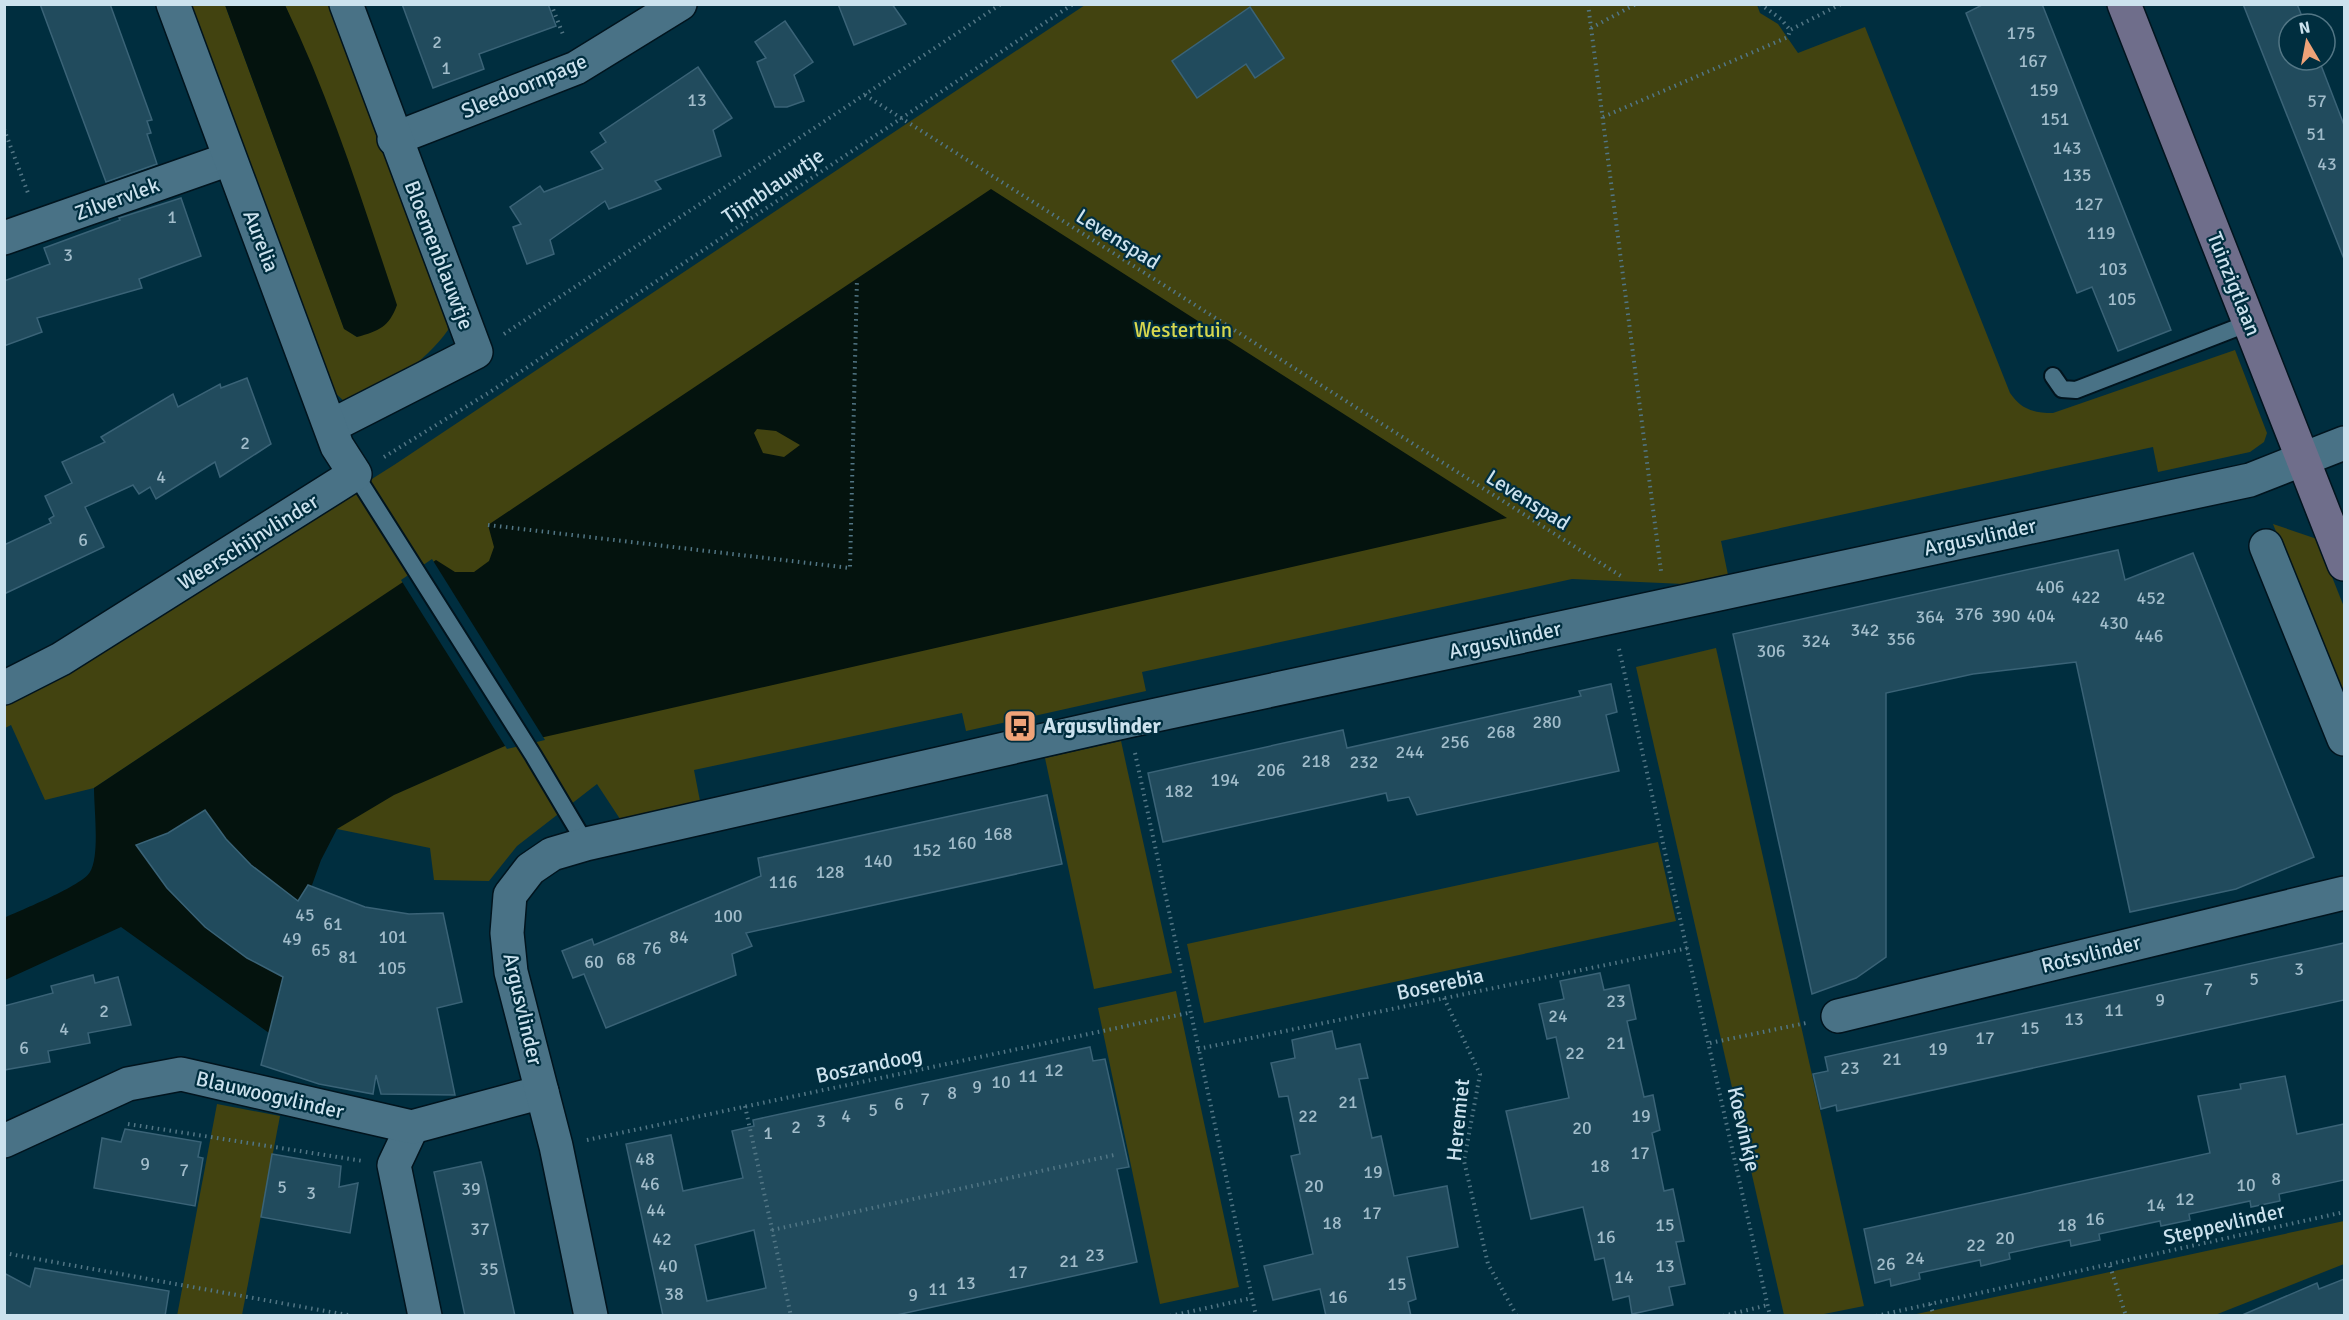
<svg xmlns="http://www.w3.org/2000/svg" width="2349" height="1320" viewBox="0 0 2349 1320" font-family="Signika,sans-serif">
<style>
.green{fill:#424310}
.water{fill:#04130e;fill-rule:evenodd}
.pier{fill:#002e3f}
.building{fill:#214b5d;stroke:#3a6377;stroke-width:1.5;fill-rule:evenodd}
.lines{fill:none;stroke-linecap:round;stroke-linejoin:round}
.lane-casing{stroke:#01141e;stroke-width:20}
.street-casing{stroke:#01141e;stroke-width:36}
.secondary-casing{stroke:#01141e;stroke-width:36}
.path{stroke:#527685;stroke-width:4;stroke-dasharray:1.5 4.5;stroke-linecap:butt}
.lane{stroke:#497286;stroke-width:16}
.street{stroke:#497286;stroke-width:33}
.secondary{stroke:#6f6e8b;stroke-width:33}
.labels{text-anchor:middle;stroke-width:4.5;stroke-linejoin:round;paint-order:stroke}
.number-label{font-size:18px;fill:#a1bcca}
.street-label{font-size:21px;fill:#cce2ee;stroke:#002e3f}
.park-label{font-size:21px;fill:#d6d74e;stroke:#002e3f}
.poi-label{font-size:21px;font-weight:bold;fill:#cce2ee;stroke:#002e3f;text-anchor:start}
</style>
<rect width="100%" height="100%" fill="#002e3f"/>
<!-- green -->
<g class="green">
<path d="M190,5h35l119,323 13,9 -33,-239 -39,-93h50l111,306 2,19c-22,32 -66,61 -103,72l-11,-10z"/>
<path d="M1085,5h672l3,8 18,11 20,29 67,-26 145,366c11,16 23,20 43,20l182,-63 32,83 -3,9 -14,10 -92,20 -5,-25 -432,94 7,34 -44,9 -112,-5 -430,93 4,19 -180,40 -4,-18 -268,57 6,31 -80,18 -23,-35 -80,62 -28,35 -55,-1 -4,-32 -93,-19 -89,-143 -154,102 -49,12 -34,-75 -6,3v-27l185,-107 204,-129z"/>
<path d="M2273,524l44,15 27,68v96z"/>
<path d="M1716,648l148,658 -45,9h-35l-148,-648z"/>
<path d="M1121,741l51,232 -78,16 -49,-231z"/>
<path d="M1658,842l18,79 -472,102 -17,-79z"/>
<path d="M1176,991l63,296 -79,17 -62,-296z"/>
<path d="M217,1104l63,12 -38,199 -65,1z"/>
<path d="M2344,1221v43l-129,51h-303z"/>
</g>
<!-- water -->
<g class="water">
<path d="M225,5h60c46,95 78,199 112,300 -8,22 -18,26 -40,32l-13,-8z"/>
<path d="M991,189l516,329 -1002,228 -111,49 -57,34 -16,31 -9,25 -43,148 -148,-106 -116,53 -1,-62c17,-8 78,-32 86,-46 10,-17 4,-63 4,-84l342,-228 19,12h19l15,-11 5,-14 -6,-22zM757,429l19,2 24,14 -16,12 -21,-4 -9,-20z"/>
</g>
<!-- pier -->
<path class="pier" d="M432,559l113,181 -38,9 -106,-169z"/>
<!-- building -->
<g class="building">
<path d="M40,4h70l42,116 -5,1 4,12 -4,1 10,30 -51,18z"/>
<path d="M402,4h146l8,22 -77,28 5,15 -51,19z"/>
<path d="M838,4h54l14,20 -52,21z"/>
<path d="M1984,4h58l129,326 -53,21 -26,-64 -15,6 -111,-280z"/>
<path d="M2243,4h54l8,20h-16v36h30l25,65v134z"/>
<path d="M1250,7l34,51 -29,20 -9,-14 -49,34 -25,-37z"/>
<path d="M785,21l28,41 -19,13 10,26 -17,6h-12l-18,-45 9,-4 -11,-16z"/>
<path d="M698,67l34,51 -19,12 8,26 -66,25 6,8 -52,20 -4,-8 -55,39 4,14 -27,10 -14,-37 8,-3 -11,-17 30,-21 4,6 59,-23 -12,-17 15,-10 -6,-9z"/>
<path d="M181,198l20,58 -62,23 3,9 -105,30 5,14 -38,14v-65l46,-17 -6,-16 76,-28 -1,-2z"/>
<path d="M247,378l24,66 -51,33 -5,-15 -59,37 -6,-12 -11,7 -6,-9 -48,22 19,40 -100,47v-49l47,-22 -2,-4 5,-3 -9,-20 27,-13 -10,-21 43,-20 -4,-5 72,-43 5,13 42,-23 1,4z"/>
<path d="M2118,550l7,30 68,-27 121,304 -78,32 -106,23 -54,-250 -103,12 -87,19v264l-30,21 -44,16 -79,-360z"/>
<path d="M1611,684l6,28 -11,3 13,56 -202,44 -8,-18 -21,4 -2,-8 -223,49 -15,-69 195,-43 4,18 234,-52 -2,-5z"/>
<path d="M1047,795l15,69 -316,69 6,13 -20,8 4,21 -130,53 -22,-54 -11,4 -11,-27 30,-12 2,6 167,-69 -3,-18z"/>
<path d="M205,810l21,29 25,26 47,36 10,-16 57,22 44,7 34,-1 19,89 -25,6 18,87 -74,-1 -5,-19 -3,19 -54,-10 -58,-19 22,-88 -36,-19 -42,-31 -38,-39 -31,-43 32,-12z"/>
<path d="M2344,943v57l-507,111 -1,-6 -15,4 -8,-35 15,-3 -3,-14z"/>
<path d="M1600,973l4,17 25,-5 7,34 -9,2 17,76 9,-2 7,35 -8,3 12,58 9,-2 11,52 -8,1 9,42 -16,3 4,18 -41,9 -3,-18 -16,4 -9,-42 -9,2 -12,-53 -52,12 -25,-108 63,-13 -13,-61 -9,2 -8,-35 25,-5 -4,-18z"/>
<path d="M93,975l2,8 23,-6 13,48 -43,8 2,10 -42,8 2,11 -46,8v-64l49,-13 -2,-7z"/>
<path d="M1332,1031l4,18 24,-5 8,34 -9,1 13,59 9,-2 13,60 53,-10 11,61 -51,10 9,42 -8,3 3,14h-85l-6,-27 -47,11 -9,-34 49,-12 -22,-98 9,-2 -12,-58 -9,1 -8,-34 24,-5 -3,-18z"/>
<path d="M1090,1047l3,14 12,-2 24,108 -12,2 20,93 -245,54h-229l-37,-172 45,-9 12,56 60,-13 -11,-47 22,-5 -1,-6zM754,1230l12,58 -59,13 -12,-56z"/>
<path d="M2285,1076l12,58 47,-10v56l-65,14 1,7 -29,6 -1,-6 -61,13 1,6 -29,6 -1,-5 -61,13 1,6 -29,6 -1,-6 -61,13 1,6 -29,7 -1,-6 -61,13 1,6 -29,7 -1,-7 -15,4 -11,-54 346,-76 -12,-57 43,-7 -1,-5z"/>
<path d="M125,1129l76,13 -3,15 5,1 -8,48 -101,-18 8,-50 19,4z"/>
<path d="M272,1154l69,12 -2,21 19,-4 -8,50 -89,-16z"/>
<path d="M481,1162l4,16 30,138h-50l-31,-144z"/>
<path d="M35,1268l134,23 -4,25h-161v-43l26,14z"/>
<path d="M2344,1279v37h-104l77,-33 2,6z"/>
</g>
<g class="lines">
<!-- lane casing -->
<g class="lane-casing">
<g id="lane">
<path d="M2053,376l9,13 14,1 173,-67"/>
<path d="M355,474l178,281 53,89"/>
</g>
</g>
<!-- street casing -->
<g class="street-casing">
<g id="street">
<path d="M394,139l182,-71 104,-64"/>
<path d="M4,238l225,-79"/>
<path d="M331,426l145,-74 -130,-348"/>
<path d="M2266,546l78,193"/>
<path d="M4,688l57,-29 294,-185 -18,-28 -164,-442"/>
<path d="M1838,1016l506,-123"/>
<path d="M412,1127l-18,38 31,151"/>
<path d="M4,1141l124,-57 53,-10 231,53 130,-35"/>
<path d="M591,1316l-35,-170 -45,-174 -4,-39 3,-38 20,-26 22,-15 34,-10 542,-123 1122,-241 94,-37"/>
</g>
</g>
<!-- secondary casing -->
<g class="secondary-casing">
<path id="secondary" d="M2124,4l220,560"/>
</g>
<!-- path -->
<g class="path">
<path d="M551,4l13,33"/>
<path d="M1588,4l73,567"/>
<path d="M1760,4l21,15 9,11"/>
<path d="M1591,28l45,-24"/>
<path d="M865,95l759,483"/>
<path d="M1603,117l185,-80 2,-7 51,-26"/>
<path d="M4,129l24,64"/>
<path d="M504,334l497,-330"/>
<path d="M384,457l106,-65 583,-388"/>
<path d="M488,525l362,43 7,-289"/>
<path d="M1619,649l151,667"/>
<path d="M1135,753l121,563"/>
<path d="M1444,998l36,76 -16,87 24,103 29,52"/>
<path d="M1710,1043l96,-20"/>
<path d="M1198,1049l490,-101"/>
<path d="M745,1106l46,210"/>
<path d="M128,1124l235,37"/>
<path d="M587,1140l601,-127"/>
<path d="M772,1230l342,-75"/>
<path d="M4,1253l349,63"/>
<path d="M2110,1266l16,50"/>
<path d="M1930,1304l4,12"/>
<path d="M1170,1316l82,-18"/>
<path d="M1723,1316l45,-11"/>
<path d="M1876,1316l468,-104"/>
</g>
<!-- lane -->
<use href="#lane" class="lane"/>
<!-- street -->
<use href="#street" class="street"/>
<!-- secondary -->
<use href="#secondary" class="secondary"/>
</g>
<!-- icons -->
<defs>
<g id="bus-square" transform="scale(1.725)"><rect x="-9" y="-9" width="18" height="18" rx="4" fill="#efa378" stroke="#002e3f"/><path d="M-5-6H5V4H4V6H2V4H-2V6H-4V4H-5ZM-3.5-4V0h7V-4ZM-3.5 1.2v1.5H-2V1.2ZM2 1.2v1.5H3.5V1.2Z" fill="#111"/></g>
</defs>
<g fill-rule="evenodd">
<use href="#bus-square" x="1020" y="726"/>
</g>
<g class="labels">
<!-- number labels -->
<g class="number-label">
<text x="2021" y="39">175</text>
<text x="437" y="48">2</text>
<text x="2033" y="67">167</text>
<text x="446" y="74">1</text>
<text x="2044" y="96">159</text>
<text x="697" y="106">13</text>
<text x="2317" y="107">57</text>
<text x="2055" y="125">151</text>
<text x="2316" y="140">51</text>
<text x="2067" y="154">143</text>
<text x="2327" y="170">43</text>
<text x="2077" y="181">135</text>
<text x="2089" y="210">127</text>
<text x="172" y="223">1</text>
<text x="2101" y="239">119</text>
<text x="68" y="261">3</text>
<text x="2113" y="275">103</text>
<text x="2122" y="305">105</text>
<text x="245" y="449">2</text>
<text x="161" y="483">4</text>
<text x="83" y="546">6</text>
<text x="2050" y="593">406</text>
<text x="2086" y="603">422</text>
<text x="2151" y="604">452</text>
<text x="1969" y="620">376</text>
<text x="2006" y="622">390</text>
<text x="2041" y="622">404</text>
<text x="1930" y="623">364</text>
<text x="2114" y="629">430</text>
<text x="1865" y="636">342</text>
<text x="2149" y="642">446</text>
<text x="1901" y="645">356</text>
<text x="1816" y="647">324</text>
<text x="1771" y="657">306</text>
<text x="1547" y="728">280</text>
<text x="1501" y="738">268</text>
<text x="1455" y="748">256</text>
<text x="1410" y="758">244</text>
<text x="1316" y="767">218</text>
<text x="1364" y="768">232</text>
<text x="1271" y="776">206</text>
<text x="1225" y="786">194</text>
<text x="1179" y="797">182</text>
<text x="998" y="840">168</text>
<text x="962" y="849">160</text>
<text x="927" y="856">152</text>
<text x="878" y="867">140</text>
<text x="830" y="878">128</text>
<text x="783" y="888">116</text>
<text x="305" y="921">45</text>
<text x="728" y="922">100</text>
<text x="333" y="930">61</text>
<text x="393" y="943">101</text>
<text x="679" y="943">84</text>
<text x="292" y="945">49</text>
<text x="652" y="954">76</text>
<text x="321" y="956">65</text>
<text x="348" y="963">81</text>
<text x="626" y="965">68</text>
<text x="594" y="968">60</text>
<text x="392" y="974">105</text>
<text x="2299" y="975">3</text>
<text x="2254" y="985">5</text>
<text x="2208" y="995">7</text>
<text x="2160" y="1006">9</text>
<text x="1616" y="1007">23</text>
<text x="2114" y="1016">11</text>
<text x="104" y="1017">2</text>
<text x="1558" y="1022">24</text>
<text x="2074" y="1025">13</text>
<text x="2030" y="1034">15</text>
<text x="64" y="1035">4</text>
<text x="1985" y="1044">17</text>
<text x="1616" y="1049">21</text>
<text x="24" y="1054">6</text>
<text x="1938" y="1055">19</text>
<text x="1575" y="1059">22</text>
<text x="1892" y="1065">21</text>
<text x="1850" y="1074">23</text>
<text x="1054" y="1076">12</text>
<text x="1028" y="1082">11</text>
<text x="1001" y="1088">10</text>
<text x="977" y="1093">9</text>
<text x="952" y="1099">8</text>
<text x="925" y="1105">7</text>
<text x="1348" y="1108">21</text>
<text x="899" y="1110">6</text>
<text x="873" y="1116">5</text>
<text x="846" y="1122">4</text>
<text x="1308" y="1122">22</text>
<text x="1641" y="1122">19</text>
<text x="821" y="1127">3</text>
<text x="796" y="1133">2</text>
<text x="1582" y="1134">20</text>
<text x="768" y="1139">1</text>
<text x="1640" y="1159">17</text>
<text x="645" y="1165">48</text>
<text x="145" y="1170">9</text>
<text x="1600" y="1172">18</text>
<text x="184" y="1176">7</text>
<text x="1373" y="1178">19</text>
<text x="2276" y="1185">8</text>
<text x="650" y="1190">46</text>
<text x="2246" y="1191">10</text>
<text x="1314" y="1192">20</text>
<text x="282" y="1193">5</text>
<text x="471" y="1195">39</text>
<text x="311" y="1199">3</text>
<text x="2185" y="1205">12</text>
<text x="2156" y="1211">14</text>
<text x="656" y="1216">44</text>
<text x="1372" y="1219">17</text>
<text x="2095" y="1225">16</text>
<text x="1332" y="1229">18</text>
<text x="1665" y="1231">15</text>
<text x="2067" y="1231">18</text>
<text x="480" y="1235">37</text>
<text x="1606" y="1243">16</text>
<text x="2005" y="1244">20</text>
<text x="662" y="1245">42</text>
<text x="1976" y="1251">22</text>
<text x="1095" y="1261">23</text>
<text x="1915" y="1264">24</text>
<text x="1069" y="1267">21</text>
<text x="1886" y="1270">26</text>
<text x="668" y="1272">40</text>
<text x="1665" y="1272">13</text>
<text x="489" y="1275">35</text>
<text x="1018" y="1278">17</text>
<text x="1624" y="1283">14</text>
<text x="966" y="1289">13</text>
<text x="1397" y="1290">15</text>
<text x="938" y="1295">11</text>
<text x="674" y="1300">38</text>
<text x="913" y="1301">9</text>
<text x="1338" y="1303">16</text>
</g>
<!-- street labels -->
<g class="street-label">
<text transform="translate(524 86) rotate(-23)" y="7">Sleedoornpage</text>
<text transform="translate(773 186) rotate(-34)" y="7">Tijmblauwtje</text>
<text transform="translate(117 199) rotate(-20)" y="7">Zilvervlek</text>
<text transform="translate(1118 239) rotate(32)" y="7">Levenspad</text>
<text transform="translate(261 241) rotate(69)" y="7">Aurelia</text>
<text transform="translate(439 255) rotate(69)" y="7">Bloemenblauwtje</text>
<text transform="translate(2234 284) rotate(68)" y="7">Tuinzigtlaan</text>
<text transform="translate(1528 500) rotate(32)" y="7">Levenspad</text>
<text transform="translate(1980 537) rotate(-12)" y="7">Argusvlinder</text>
<text transform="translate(248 542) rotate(-32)" y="7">Weerschijnvlinder</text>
<text transform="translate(1505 640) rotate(-12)" y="7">Argusvlinder</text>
<text transform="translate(2091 954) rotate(-14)" y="7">Rotsvlinder</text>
<text transform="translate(1440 984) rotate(-12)" y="7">Boserebia</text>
<text transform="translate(523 1009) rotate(77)" y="7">Argusvlinder</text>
<text transform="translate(869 1065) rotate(-12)" y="7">Boszandoog</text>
<text transform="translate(270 1095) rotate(13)" y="7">Blauwoogvlinder</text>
<text transform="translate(1458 1120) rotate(-84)" y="7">Heremiet</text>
<text transform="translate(1744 1129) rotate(77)" y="7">Koevinkje</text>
<text transform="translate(2224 1224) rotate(-13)" y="7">Steppevlinder</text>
</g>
<!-- park labels -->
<g class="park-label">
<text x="1183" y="337">Westertuin</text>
</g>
<!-- poi labels -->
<g class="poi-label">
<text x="1043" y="733">Argusvlinder</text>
</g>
</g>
<!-- border -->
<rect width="2349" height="1320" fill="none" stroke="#cce2ee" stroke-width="12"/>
<!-- north arrow -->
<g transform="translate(2307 42) rotate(350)"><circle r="28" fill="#002e3f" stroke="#527685" stroke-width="1.5"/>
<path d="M0-4.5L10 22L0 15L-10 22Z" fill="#efa378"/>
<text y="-9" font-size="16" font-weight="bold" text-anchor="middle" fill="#cce2ee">N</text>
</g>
</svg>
